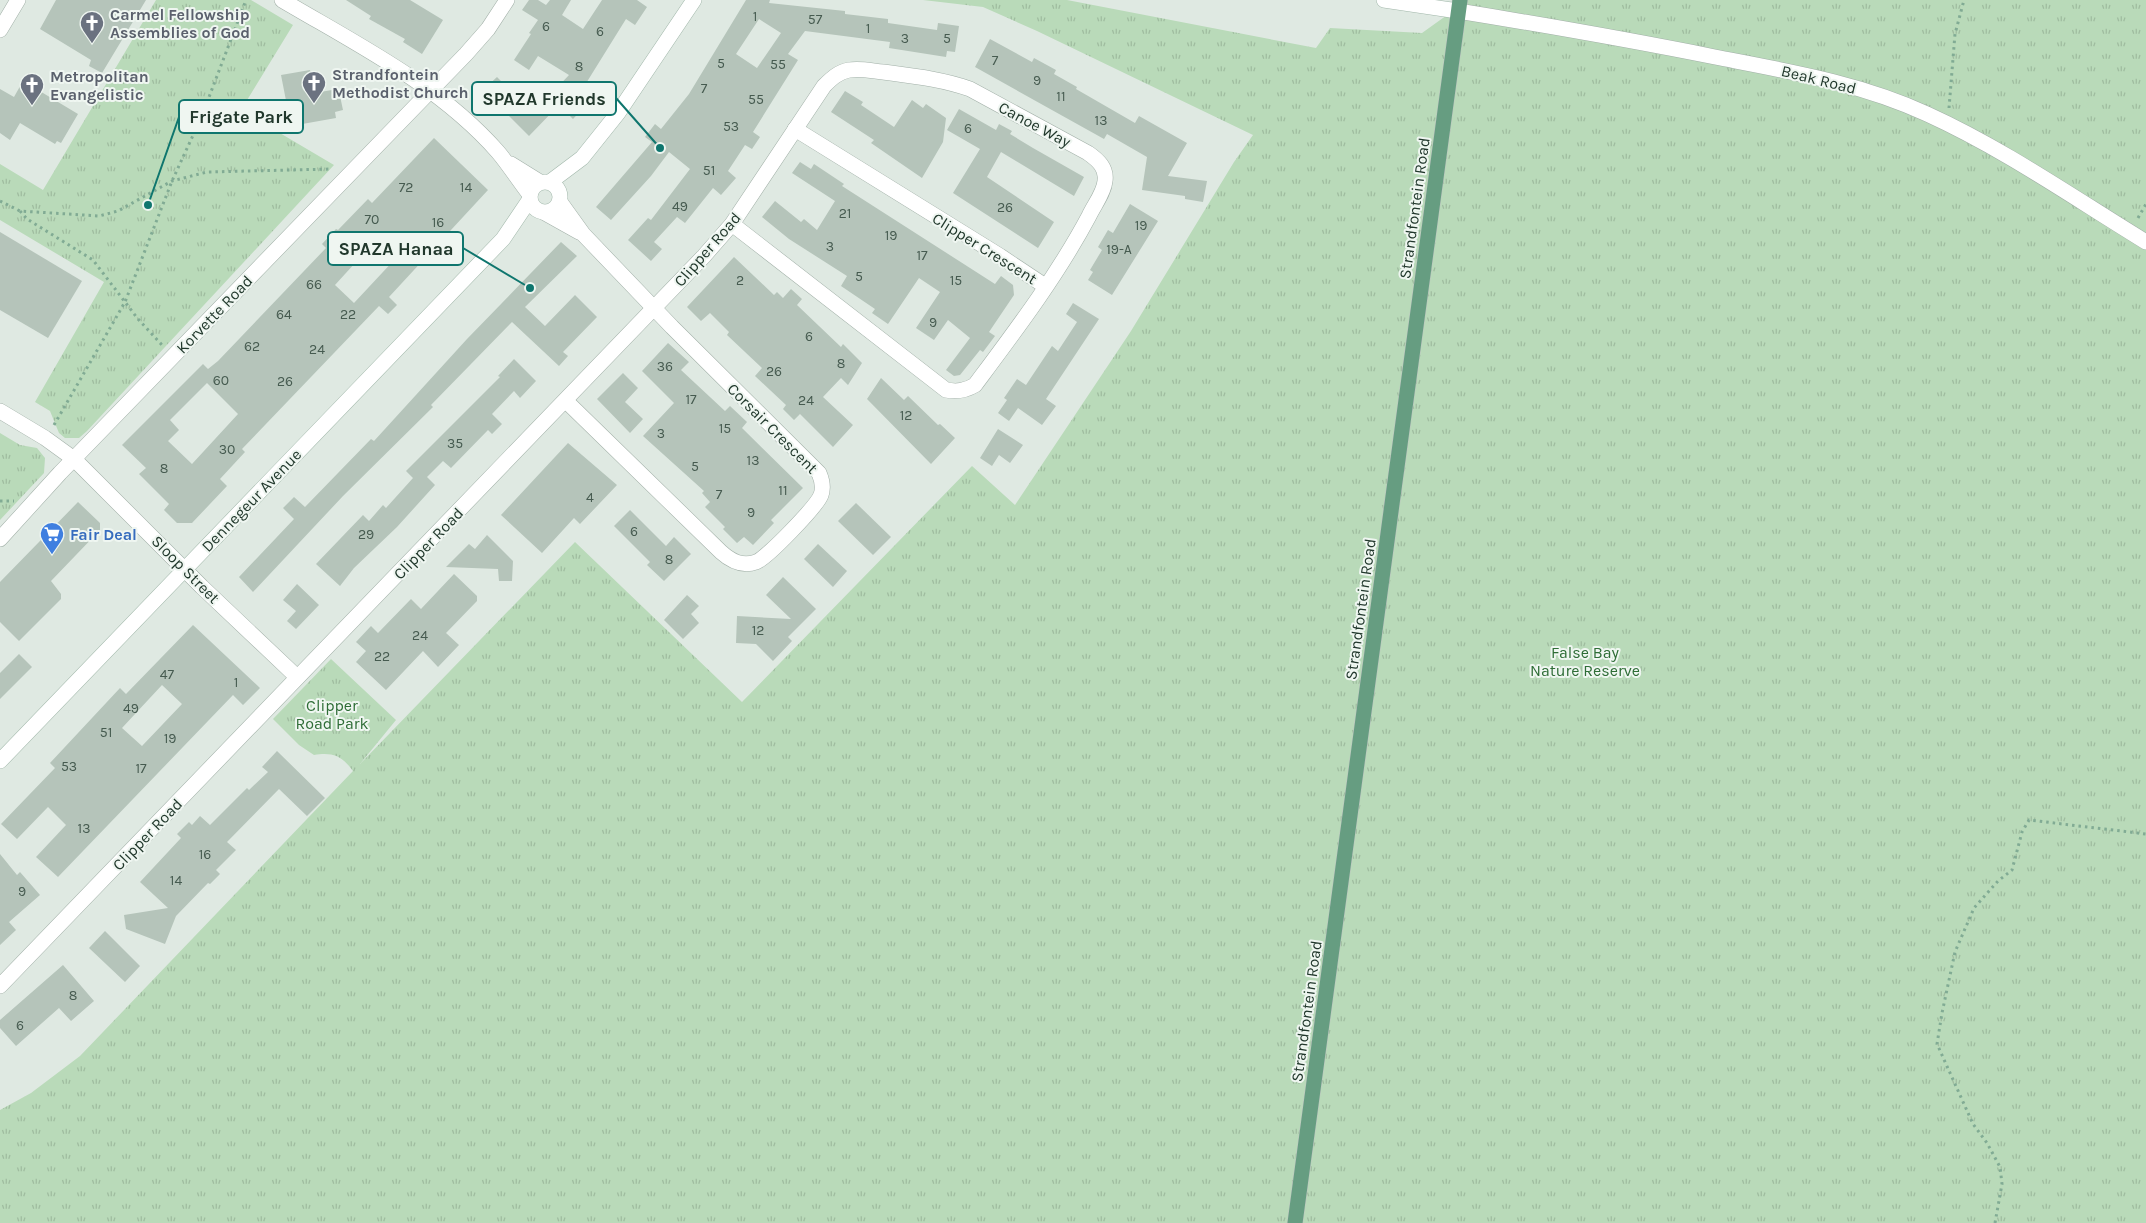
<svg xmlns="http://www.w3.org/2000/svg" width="2146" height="1223" viewBox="0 0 2146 1223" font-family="Karla,sans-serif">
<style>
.grass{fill:url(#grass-tufts)}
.building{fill:#b5c4ba;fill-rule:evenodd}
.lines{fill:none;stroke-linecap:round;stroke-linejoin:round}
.street-casing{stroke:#a2b0a8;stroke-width:16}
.secondary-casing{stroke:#a1b7aa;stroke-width:16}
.primary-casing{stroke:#bcc3c0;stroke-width:16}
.path{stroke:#81ab94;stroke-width:3;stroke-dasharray:2.5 4;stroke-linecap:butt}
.street{stroke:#fff;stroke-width:15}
.secondary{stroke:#fff;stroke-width:15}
.primary{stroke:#669d81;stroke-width:15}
.labels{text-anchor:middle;stroke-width:4;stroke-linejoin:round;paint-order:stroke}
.number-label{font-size:14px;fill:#465b50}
.worship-label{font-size:16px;font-weight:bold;fill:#5b616d;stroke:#eff6f1;text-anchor:start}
.street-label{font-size:16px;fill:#21382c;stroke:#eff6f1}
.shop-label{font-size:16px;font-weight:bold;fill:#366cbe;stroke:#eff6f1;text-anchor:start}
.park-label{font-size:16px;fill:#2e6d36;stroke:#eff6f1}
.leader{fill:none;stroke:#0f766e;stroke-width:2}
.callout-dot{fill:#0f766e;stroke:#eff6f1;stroke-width:2}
.callout{fill:#eff6f1;stroke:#0f766e;stroke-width:2}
.callout-label{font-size:18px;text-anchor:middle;font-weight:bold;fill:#21382c}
</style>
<defs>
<pattern id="grass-tufts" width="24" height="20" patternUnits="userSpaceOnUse" patternTransform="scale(1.25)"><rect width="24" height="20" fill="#b9dab9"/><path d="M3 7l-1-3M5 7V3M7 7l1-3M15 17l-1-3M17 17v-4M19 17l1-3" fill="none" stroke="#9fbc9f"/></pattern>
</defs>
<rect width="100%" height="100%" fill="#dfe9e2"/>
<!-- grass -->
<g class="grass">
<path d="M156,0h95l42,25 -52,85 93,55 -247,266 -8,7h-14l-6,-5 -9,-22 -15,-9 69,-120 -104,-62v-56l43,26z"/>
<path d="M923,0h144l249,48 14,-20 92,5 46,-33h678v1223h-2146v-113l31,-17 49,-37 273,-285c-11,-15 -20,-19 -39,-16l-15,-10 -26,-26 58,-60 65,61 -36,44 215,-222 167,160 230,-236 43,39 116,-174 103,-169 19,-27 -216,-104 -54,-24z"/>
<path d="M0,433l20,12 17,3 8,10 -1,15 -44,47z"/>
</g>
<!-- building -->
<g class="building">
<path d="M56,0h90l-44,73 -13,-7 2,-6 -51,-31z"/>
<path d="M346,0h64l33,20 -21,34 -19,-12 2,-3 -36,-20 2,-3z"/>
<path d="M529,0h9l8,5 4,-5h21l-9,15 21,14 19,-29h35l10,7 -12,18 -9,-6 -46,74 9,9 -16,17 -14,-14 -30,31 -46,-46 14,-13 36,36 36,-38 -31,-19 -9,14 -15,-10 17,-26 -2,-1 9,-13 -16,-10z"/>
<path d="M746,0h24l-1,3 76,8v3l43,5v4l49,7 1,-7 21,3 -4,26 -8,-1 -1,6 -57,-9 1,-6 -85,-11 -17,23 10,6 -45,72 7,5 -8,12 -7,-4 -17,26 8,7 -15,17 -8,-7 -28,35 -8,-6 -23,25 8,7 -11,12 -23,-21 20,-22 3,2 39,-51 -21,-17 -18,24 -40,44 -15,-13 56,-65 -7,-5 10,-13 6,5 28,-35zM759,19l22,14 -24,35 -21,-14z"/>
<path d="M990,39l42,23 2,-4 22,12 -2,4 23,13 -1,2 59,34 4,-7 48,27 -19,33 39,5 -4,21 -18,-3v-3l-43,-6 5,-33 -40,-23 -3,5 -129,-72z"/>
<path d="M310,70l4,23 18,-3 2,8 6,-2 3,14 -8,2 1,6 -45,8 -10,-51z"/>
<path d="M23,81l55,33 -17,29 -4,-2 -2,3 -35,-21 -10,17 -10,-7v-44l14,8z"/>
<path d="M845,91l18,11 -2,3 33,22 18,-27 11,8 3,-4 20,14 -3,24 -21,36 -51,-35 3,-3 -43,-28z"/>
<path d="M959,109l37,21 3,-6 13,7 -2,3 23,14 51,29 -10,19 -73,-44 -14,25 67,45 -16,26 -85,-55 27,-44 -33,-19z"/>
<path d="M434,138l54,52 -99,107 8,8 -9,9 -9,-8 -137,143 3,3 -25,27 7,7 -35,37h-15l-13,-13 5,-6 -30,-30 7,-6 -24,-23 81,-81 5,5 10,-8 108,-113 -4,-4 14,-15 2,1 30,-31 4,4zM377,239l19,19 -42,45 -19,-18zM207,383l31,31 -46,50 -24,-23 11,-11 -9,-10z"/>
<path d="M800,162l11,7 3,-5 30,20 -2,2 153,98 6,-8 12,9 1,10 -25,37 6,4 -12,16 -3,-2 -20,25 -6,1 -8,-6 24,-32 -22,-18 -14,20 -18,-12 24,-36 -21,-14 -31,46 -16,-11 3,-4 -34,-23 6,-10 -58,-37 -27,-22 13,-16 26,21 3,-3 13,11 18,-29 -43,-28z"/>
<path d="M1130,204l28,17 -46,74 -24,-15 5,-8 -3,-2 12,-20 -4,-3 10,-17 5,3z"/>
<path d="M0,232l82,49 -34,57 -48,-28z"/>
<path d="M561,242l16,14 -52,51 20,19 30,-31 22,22 -34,35 5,4 -9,10 -47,-44 -81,83 2,2 -90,89 -90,96 -14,-15 55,-58 -11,-11 11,-11 11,10 66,-68 3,2 93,-102z"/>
<path d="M734,257l40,38 3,-3 6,6 8,-9 11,10 -5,6 44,42 2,-3 19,19 -14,22 -7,-7 -18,19 30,28 -20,22 -33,-33 -6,6 -11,-11 3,-4 -31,-29 7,-8 -35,-33 2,-3 -19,-19 -9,8 -14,-14z"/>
<path d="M1073,303l26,16 -53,80 10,7 -14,19 -24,-17 -9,13 -11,-8 9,-13 -3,-2 13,-19 9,6 26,-39 6,5 19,-29 -11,-8z"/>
<path d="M668,343l21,19 -8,8 44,41 5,-5 17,16 -5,6 61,60 -32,32 3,3 -21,22 -9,-8 -7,6 -14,-14 2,-2 -20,-20 5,-5 -8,-9 2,-2 -61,-55 31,-33 -32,-32z"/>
<path d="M514,359l22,22 -16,17 -6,-7 -22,23 10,10 -10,10 -4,-4 -37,38 -8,-7 -16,16 8,8 -38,42 -43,41 -14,18 -24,-22 47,-49 6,6 14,-16 3,3 27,-30 -7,-7 94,-94 -2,-1z"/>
<path d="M623,373l15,15 -13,14 18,17 -13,14 -33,-34z"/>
<path d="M881,378l23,22 4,-4 30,29 2,-1 15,14 -24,26 -64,-65z"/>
<path d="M998,429l25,16 -13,18 -11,-8 -7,11 -12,-8z"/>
<path d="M568,443l49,42 -37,39 -6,-6 -32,35 -41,-38z"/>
<path d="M78,502l22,21v7l-49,51 10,13v5l-42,42 -19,-19v-40z"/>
<path d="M856,503l35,34 -18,18 -35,-34z"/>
<path d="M630,510l36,36 8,-9 17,17 -27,27 -17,-16 3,-3 -36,-36z"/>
<path d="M487,535l26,26 -1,20h-13l-1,-12 -52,-2 23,-23 6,5z"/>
<path d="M818,544l29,27 -14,16 -29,-28z"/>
<path d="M454,574l23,22v5l-31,32 13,12 -21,22 -15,-16 -37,39 -30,-28 10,-11 -10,-9 15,-16 7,7 33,-34 10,10z"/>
<path d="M783,577l33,32 -28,28 4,4 -19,20 -17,-17 -20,-1 1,-27 54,3 -25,-24z"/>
<path d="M297,584l22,21 -23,24 -9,-8 9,-10 -13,-11z"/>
<path d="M687,595l12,11 -8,8 8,9 -16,16 -19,-19z"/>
<path d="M193,625l67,63 -17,17 -10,-10 -175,182 -22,-20 30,-32 -18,-18 -31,32 -16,-15 54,-56 -5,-5 70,-75 6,6zM162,685l20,19 -40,42 -20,-18z"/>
<path d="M19,654l13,13 -32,32v-26z"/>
<path d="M277,751l48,47 -18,18 -28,-27 -52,53 9,8 -20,20 4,4 -10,10 -2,-1 -32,33 -11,28 -39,-15 -2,-14 44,-7 -28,-26 41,-44 -4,-4 12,-12 3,3 8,-9 10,9 37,-37 2,2 19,-18 -6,-5z"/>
<path d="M0,854l17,21 3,-3 20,23 -31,27 7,8 -16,15z"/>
<path d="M105,931l35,35 -15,16 -36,-34z"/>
<path d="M63,965l31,36 -23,20 -12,-13 -43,38 -16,-18v-8z"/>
</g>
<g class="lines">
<!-- street casing -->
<g class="street-casing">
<g id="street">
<path d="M282,0c76,45 157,85 216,152 11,13 21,29 32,43"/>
<path d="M1458,11c86,14 172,29 257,46 72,14 145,26 212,57 77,35 147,84 219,128"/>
<path d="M0,30l18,-30"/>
<path d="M795,129l205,127 45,30"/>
<path d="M511,164l29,18"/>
<path d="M560,202l23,32 89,93 147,146c3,7 5,14 2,22 -4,11 -55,64 -65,67 -14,5 -25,-1 -35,-10l-155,-151"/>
<path d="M545,213l34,19"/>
<path d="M0,411l45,27 29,21 128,128 95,90"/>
<path d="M0,539l60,-66 406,-419 22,-25 19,-29"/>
<path d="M0,986l704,-730 28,-32 92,-138c7,-7 14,-14 25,-16 11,-2 23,1 34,2 30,4 59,7 87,17l118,64c10,7 19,15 17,28 -1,12 -11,24 -16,35 -32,60 -73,114 -114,169 -10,6 -18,7 -29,5l-214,-166"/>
</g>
</g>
<!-- secondary casing -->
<g class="secondary-casing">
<g id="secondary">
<path d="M1384,0l74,11"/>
<circle cx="545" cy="197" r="15"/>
<path d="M550,182l32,-24 36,-45 76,-113"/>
<path d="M0,761l503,-522 27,-40"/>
</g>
</g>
<!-- primary casing -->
<g class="primary-casing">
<path id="primary" d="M1295,1223l165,-1223"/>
</g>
<!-- path -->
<g class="path">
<path d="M1949,108l6,-74 9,-34"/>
<path d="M0,201l20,10 79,5 19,-5 54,-30 35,-9 125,-3"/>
<path d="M20,211l7,8 66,41 45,59 24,26"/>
<path d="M2138,218l8,-14"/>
<path d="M54,425l71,-123 47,-121 29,-63 45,-118"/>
<path d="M0,501h14"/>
<path d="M1995,1223l7,-39 -2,-17 -13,-24 -14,-19 -36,-80 5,-31 13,-61 19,-44 24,-27 14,-11 10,-38 7,-12 117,14"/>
</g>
<!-- street -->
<use href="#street" class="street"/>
<!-- secondary -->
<use href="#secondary" class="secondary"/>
<!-- primary -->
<use href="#primary" class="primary"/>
</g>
<!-- icons -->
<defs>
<g id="church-pin" transform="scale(1.25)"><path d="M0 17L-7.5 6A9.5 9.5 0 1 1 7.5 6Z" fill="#6b7280" stroke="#eff6f1"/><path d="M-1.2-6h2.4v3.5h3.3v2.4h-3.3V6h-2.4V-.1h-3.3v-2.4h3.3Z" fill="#fff"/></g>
<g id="supermarket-pin" transform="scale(1.25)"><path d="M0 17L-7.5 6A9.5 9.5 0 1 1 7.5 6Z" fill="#3f7fe0" stroke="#eff6f1"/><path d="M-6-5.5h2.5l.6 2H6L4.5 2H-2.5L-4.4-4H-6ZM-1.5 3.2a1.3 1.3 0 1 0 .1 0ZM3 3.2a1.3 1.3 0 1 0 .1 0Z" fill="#fff"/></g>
</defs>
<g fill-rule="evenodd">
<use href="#church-pin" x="92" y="23"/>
<use href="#church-pin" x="314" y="83"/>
<use href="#church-pin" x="32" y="85"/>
<use href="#supermarket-pin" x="52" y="534"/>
</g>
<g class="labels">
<!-- number labels -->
<g class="number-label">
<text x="755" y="21">1</text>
<text x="815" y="24">57</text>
<text x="546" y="31">6</text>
<text x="868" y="33">1</text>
<text x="600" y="36">6</text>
<text x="905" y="43">3</text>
<text x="947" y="43">5</text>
<text x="995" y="65">7</text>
<text x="721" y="68">5</text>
<text x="778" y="69">55</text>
<text x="579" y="71">8</text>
<text x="1037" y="85">9</text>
<text x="704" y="93">7</text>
<text x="1061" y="101">11</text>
<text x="756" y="104">55</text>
<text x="1101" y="125">13</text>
<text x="731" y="131">53</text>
<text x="968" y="133">6</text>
<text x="709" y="175">51</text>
<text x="406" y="192">72</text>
<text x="466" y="192">14</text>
<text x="680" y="211">49</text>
<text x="1005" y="212">26</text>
<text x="845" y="218">21</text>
<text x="372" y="224">70</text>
<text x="438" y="227">16</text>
<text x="1141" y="230">19</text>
<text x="891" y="240">19</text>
<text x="830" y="251">3</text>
<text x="1119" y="254">19-A</text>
<text x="922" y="260">17</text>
<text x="859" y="281">5</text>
<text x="740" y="285">2</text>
<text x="956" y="285">15</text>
<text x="314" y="289">66</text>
<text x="284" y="319">64</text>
<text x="348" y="319">22</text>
<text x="933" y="327">9</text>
<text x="809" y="341">6</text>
<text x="252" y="351">62</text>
<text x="317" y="354">24</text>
<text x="841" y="368">8</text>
<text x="665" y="371">36</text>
<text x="774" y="376">26</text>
<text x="221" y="385">60</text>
<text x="285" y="386">26</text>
<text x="691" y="404">17</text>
<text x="806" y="405">24</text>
<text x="906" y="420">12</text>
<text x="725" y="433">15</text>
<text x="661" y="438">3</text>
<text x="455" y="448">35</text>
<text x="227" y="454">30</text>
<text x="753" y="465">13</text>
<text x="695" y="471">5</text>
<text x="164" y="473">8</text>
<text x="783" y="495">11</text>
<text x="719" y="499">7</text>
<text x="590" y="502">4</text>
<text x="751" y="517">9</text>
<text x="634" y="536">6</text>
<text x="366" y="539">29</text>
<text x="669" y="564">8</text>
<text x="758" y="635">12</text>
<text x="420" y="640">24</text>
<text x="382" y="661">22</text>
<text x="167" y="679">47</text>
<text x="236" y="687">1</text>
<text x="131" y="713">49</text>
<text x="106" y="737">51</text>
<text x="170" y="743">19</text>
<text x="69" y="771">53</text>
<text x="141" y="773">17</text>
<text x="84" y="833">13</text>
<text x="205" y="859">16</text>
<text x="176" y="885">14</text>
<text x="22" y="896">9</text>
<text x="73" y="1000">8</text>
<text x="20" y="1030">6</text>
</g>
<!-- worship labels -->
<g class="worship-label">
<text x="110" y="20">Carmel Fellowship<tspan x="110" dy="18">Assemblies of God</tspan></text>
<text x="332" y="80">Strandfontein<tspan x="332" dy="18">Methodist Church</tspan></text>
<text x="50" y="82">Metropolitan<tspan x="50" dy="18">Evangelistic</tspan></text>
</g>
<!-- street labels -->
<g class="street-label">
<text transform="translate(1819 79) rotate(14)" y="6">Beak Road</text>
<text transform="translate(1035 124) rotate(28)" y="6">Canoe Way</text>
<text transform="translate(1414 208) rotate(-82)" y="6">Strandfontein Road</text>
<text transform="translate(985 248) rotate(32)" y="6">Clipper Crescent</text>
<text transform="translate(707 249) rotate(-49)" y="6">Clipper Road</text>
<text transform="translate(214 314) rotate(-46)" y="6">Korvette Road</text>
<text transform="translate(773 428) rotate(45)" y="6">Corsair Crescent</text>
<text transform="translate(251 500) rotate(-46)" y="6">Dennegeur Avenue</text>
<text transform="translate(428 543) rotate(-46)" y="6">Clipper Road</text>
<text transform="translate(186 569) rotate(45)" y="6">Sloop Street</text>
<text transform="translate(1360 609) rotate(-82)" y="6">Strandfontein Road</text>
<text transform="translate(147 834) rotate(-46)" y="6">Clipper Road</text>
<text transform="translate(1306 1011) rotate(-82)" y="6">Strandfontein Road</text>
</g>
<!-- shop labels -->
<g class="shop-label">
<text x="70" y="540">Fair Deal</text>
</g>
<!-- park labels -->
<g class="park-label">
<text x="1585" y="658">False Bay<tspan x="1585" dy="18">Nature Reserve</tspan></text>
<text x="332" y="711">Clipper<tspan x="332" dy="18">Road Park</tspan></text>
</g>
</g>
<!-- callouts -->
<path class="leader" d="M660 148L616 98M148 205L179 117M530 288L463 248"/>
<g class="callout-dot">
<circle cx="660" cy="148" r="5"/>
<circle cx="148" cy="205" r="5"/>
<circle cx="530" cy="288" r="5"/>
</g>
<g class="callout">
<rect x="472" y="82" width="144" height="33" rx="5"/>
<rect x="179" y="100" width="124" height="33" rx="5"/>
<rect x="328" y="232" width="135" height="33" rx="5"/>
</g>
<g class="callout-label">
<text x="544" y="105">SPAZA Friends</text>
<text x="241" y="123">Frigate Park</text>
<text x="396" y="255">SPAZA Hanaa</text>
</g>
</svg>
